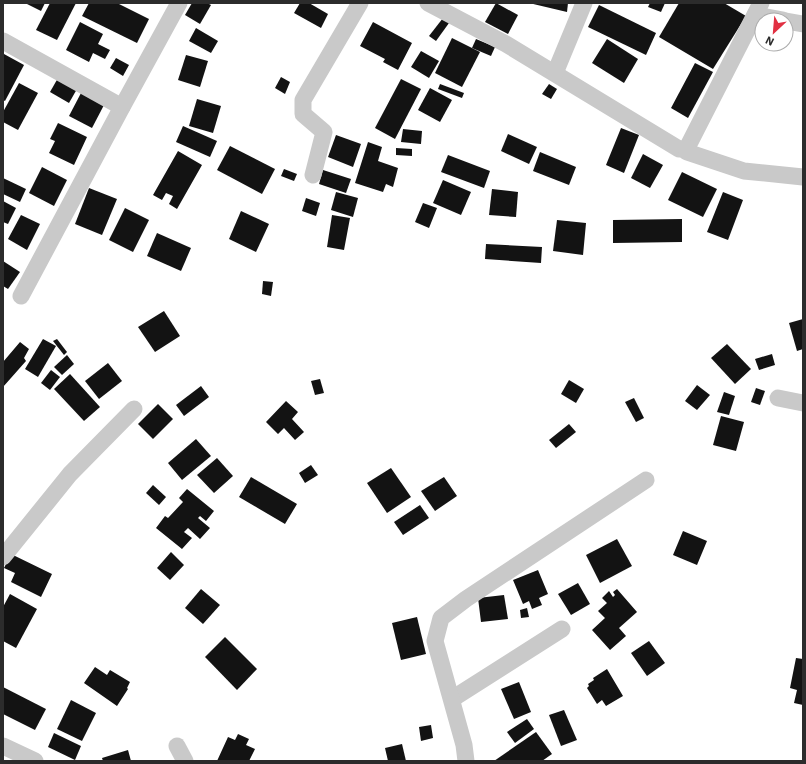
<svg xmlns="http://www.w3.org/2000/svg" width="806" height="764" viewBox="0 0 806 764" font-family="'IBM Plex Sans',sans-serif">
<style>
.building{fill:#131313}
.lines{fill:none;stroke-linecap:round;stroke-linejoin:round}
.minor{stroke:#c9c9c9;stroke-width:17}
</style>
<rect width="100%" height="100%" fill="#fff"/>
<!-- building -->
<g class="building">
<path d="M25,3h20l-4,8z"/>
<path d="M50,3h26l-19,37 -21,-10z"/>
<path d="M89,3h28l32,16 -12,24 -55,-27z"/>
<path d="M192,3h15l4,2 -11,19 -15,-9z"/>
<path d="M300,3h9l19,11 -7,14 -27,-15z"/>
<path d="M496,3l22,12 -10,19 -23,-12z"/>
<path d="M529,3h39l-1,9z"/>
<path d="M650,3h15l-4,9 -13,-5z"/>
<path d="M679,3h45l22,13 -33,53 -54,-32z"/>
<path d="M599,5l57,28 -10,22 -58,-28z"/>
<path d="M443,18l6,5 -13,18 -7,-5z"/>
<path d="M80,22l23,12 -5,10 12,6 -5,9 -12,-6 -4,9 -23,-12z"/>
<path d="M373,22l39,21 -14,27 -15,-8 2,-3 -25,-13z"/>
<path d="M196,28l22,13 -7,12 -22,-12z"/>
<path d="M452,38l28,14 -18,35 -27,-14z"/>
<path d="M476,39l19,8 -4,9 -19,-8z"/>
<path d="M607,39l31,20 -14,24 -32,-20z"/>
<path d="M421,51l18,10 -10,17 -18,-11z"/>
<path d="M4,54l20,11 -19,36 -2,-1z"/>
<path d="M186,55l22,6 -8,26 -22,-7z"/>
<path d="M116,58l13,7 -6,11 -13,-8z"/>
<path d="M695,63l18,9 -25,46 -17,-10z"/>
<path d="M281,77l9,5 -5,12 -10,-6z"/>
<path d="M58,78l19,11 -8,14 -19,-11z"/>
<path d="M401,79l20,10 -26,50 -20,-11z"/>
<path d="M19,83l19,10 -20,37 -15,-8v-10z"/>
<path d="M440,84l24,9 -2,5 -24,-9z"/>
<path d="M549,84l8,5 -6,10 -9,-5z"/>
<path d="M430,88l22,12 -12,22 -22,-12z"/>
<path d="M81,93l23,12 -12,23 -23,-12z"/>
<path d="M197,99l24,7 -8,27 -24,-7z"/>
<path d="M58,123l29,14 -13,28 -25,-12 6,-12 -5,-2z"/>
<path d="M183,126l34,15 -7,16 -34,-15z"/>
<path d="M621,128l18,7 -15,38 -18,-8z"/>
<path d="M403,129l19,2 -1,13 -20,-2z"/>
<path d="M508,134l29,13 -8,17 -28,-13z"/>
<path d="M336,135l25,9 -8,23 -25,-10z"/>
<path d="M368,142l14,5 -4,14 20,7 -5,19 -7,-3 -3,8 -28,-9z"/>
<path d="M230,146l45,23 -13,25 -45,-24z"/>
<path d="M396,148l16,1v7l-16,-1z"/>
<path d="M178,151l24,14 -25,44 -8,-5 4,-8 -7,-3 -4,7 -9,-5z"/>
<path d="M540,152l36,15 -7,18 -36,-14z"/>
<path d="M643,154l20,11 -13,23 -19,-10z"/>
<path d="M448,155l42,16 -6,17 -43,-16z"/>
<path d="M42,167l25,13 -13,26 -25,-13z"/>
<path d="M284,169l13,5 -3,7 -13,-5z"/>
<path d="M323,170l28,9 -5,14 -27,-9z"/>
<path d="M682,172l35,17 -14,28 -35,-17z"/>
<path d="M3,178l23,11 -6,13 -17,-8z"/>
<path d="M443,180l28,12 -10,23 -28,-12z"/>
<path d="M89,188l28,11 -15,36 -27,-11z"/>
<path d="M492,189l26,3 -2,25 -27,-2z"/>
<path d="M336,192l22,6 -5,19 -22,-7z"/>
<path d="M723,192l20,8 -15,40 -21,-8z"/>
<path d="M306,198l14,5 -4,13 -14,-5z"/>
<path d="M3,201l13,7 -8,16 -5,-2z"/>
<path d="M423,203l14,5 -8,20 -14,-6z"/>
<path d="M125,208l24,12 -16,32 -24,-12z"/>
<path d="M241,211l28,13 -13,28 -27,-13z"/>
<path d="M21,215l19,9 -13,26 -19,-11z"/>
<path d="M332,215l18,3 -6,32 -17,-3z"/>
<path d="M682,219v23l-69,1v-23z"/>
<path d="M557,220l29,3 -3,32 -30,-4z"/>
<path d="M157,233l34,15 -10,23 -34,-15z"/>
<path d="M486,244l56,3 -1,16 -56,-4z"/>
<path d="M3,261l17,11 -12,17 -5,-3z"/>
<path d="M263,281l10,1 -2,14 -9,-2z"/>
<path d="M164,311l16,25 -25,16 -17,-25z"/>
<path d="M803,319v30l-6,2 -8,-28z"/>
<path d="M43,339l13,7 -18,31 -13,-8z"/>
<path d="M57,339l10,13 -3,3 -11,-14z"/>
<path d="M20,342l9,7 -5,9 2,3 -23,26v-25z"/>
<path d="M727,344l24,25 -16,15 -24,-26z"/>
<path d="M772,354l3,11 -16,5 -4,-11z"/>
<path d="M67,355l7,9 -12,11 -8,-8z"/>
<path d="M108,363l14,18 -23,18 -14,-18z"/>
<path d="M51,370l9,7 -10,13 -9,-7z"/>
<path d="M70,374l30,33 -16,14 -30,-32z"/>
<path d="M320,379l4,14 -9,2 -4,-14z"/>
<path d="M569,380l15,9 -8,14 -15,-9z"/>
<path d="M697,385l13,10 -13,15 -12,-9z"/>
<path d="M201,386l8,11 -25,19 -8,-11z"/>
<path d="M756,388l9,3 -5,14 -9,-3z"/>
<path d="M724,392l11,4 -6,19 -12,-3z"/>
<path d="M634,398l10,20 -8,4 -11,-20z"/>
<path d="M286,401l12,11 -6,7 12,13 -9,8 -11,-12 -6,6 -12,-12z"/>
<path d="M158,404l15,15 -20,20 -15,-15z"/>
<path d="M721,416l23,6 -8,29 -23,-6z"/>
<path d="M569,424l7,8 -20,16 -7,-8z"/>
<path d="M196,439l15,17 -29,24 -14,-17z"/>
<path d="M217,458l16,18 -19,17 -17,-18z"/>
<path d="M311,465l7,10 -13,8 -6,-10z"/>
<path d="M391,468l20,29 -24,16 -20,-30z"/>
<path d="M251,477l46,27 -12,20 -46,-27z"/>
<path d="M444,477l13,19 -22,15 -14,-20z"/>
<path d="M153,485l13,12 -7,8 -13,-12z"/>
<path d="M187,489l27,22 -8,10 -6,-5 -2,2 12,10 -10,11 -12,-11 -4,4 8,6 -10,11 -26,-21 9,-12 3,2 15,-16 -4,-4z"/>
<path d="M420,505l9,13 -26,17 -9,-13z"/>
<path d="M683,531l24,10 -10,24 -24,-10z"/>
<path d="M617,539l15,27 -32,17 -14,-28z"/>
<path d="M171,552l13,13 -14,15 -13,-12z"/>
<path d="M11,554l41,20 -11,23 -30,-15 4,-9 -11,-5z"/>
<path d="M538,570l10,24 -9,4 3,7 -10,4 -3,-8 -6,3 -10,-24z"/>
<path d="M578,583l12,21 -19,11 -13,-21z"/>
<path d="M201,589l19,16 -17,19 -18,-16z"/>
<path d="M617,589l20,23 -18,16 7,8 -16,14 -18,-20 13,-12 -7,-7 9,-8 -5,-5 7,-7 4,6 2,-2 -2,-3z"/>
<path d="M10,594l27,15 -21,39 -13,-7v-34z"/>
<path d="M504,595l4,24 -27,3 -3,-24z"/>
<path d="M527,608l2,9 -8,1 -1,-8z"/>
<path d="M417,617l9,37 -25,6 -9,-37z"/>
<path d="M225,637l32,32 -20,21 -32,-33z"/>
<path d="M649,641l16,22 -18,13 -16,-23z"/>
<path d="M796,658l7,1v46l-9,-2 3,-13 -7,-2z"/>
<path d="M95,667l12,8 3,-5 20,12 -3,6 1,1 -11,17 -33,-23z"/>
<path d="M607,669l16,27 -17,10 -4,-6 -5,4 -10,-16 2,-2 -1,-2 6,-4 -1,-2z"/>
<path d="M519,682l12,30 -17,7 -13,-30z"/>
<path d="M3,687l43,22 -11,21 -32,-16z"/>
<path d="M71,700l25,13 -14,28 -25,-12z"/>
<path d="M564,710l13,30 -16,6 -12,-31z"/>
<path d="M527,719l7,10 -19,14 -8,-11z"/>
<path d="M431,725l2,13 -12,3 -2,-14z"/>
<path d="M536,732l16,22 -10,7h-48z"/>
<path d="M54,733l27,13 -6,14 -27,-13z"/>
<path d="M238,734l11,5 -3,6 9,4 -6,12h-32l11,-24 7,3z"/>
<path d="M402,744l4,17h-18l-3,-13z"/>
<path d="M128,750l3,11h-28l-1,-3z"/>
</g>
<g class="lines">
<!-- minor -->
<g class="minor">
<path d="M428,3l78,41 173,105 8,-1 74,-145"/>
<path d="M755,15l28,5"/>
<path d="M786,21l17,3"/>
<path d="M3,41l119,66"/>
<path d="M555,73l29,-70"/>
<path d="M687,148v4l57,19 59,6"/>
<path d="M313,175l11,-43 -21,-18v-14l57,-97"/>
<path d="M21,296l101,-189 57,-104"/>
<path d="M778,398l25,5"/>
<path d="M3,557l67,-83 64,-65"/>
<path d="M452,699l110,-70"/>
<path d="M3,746l32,15"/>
<path d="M177,746l8,15"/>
<path d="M466,761l-2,-16 -29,-104 6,-23 25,-19 180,-119"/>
</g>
</g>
<!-- border -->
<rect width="806" height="764" fill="none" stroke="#2c2c2c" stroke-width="8"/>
<!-- north arrow -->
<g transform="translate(774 32) rotate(206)"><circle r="19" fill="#ffffff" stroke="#ababab"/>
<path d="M0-3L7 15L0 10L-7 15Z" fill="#e13042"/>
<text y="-6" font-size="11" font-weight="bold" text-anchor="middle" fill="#2c2c2c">N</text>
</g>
</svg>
